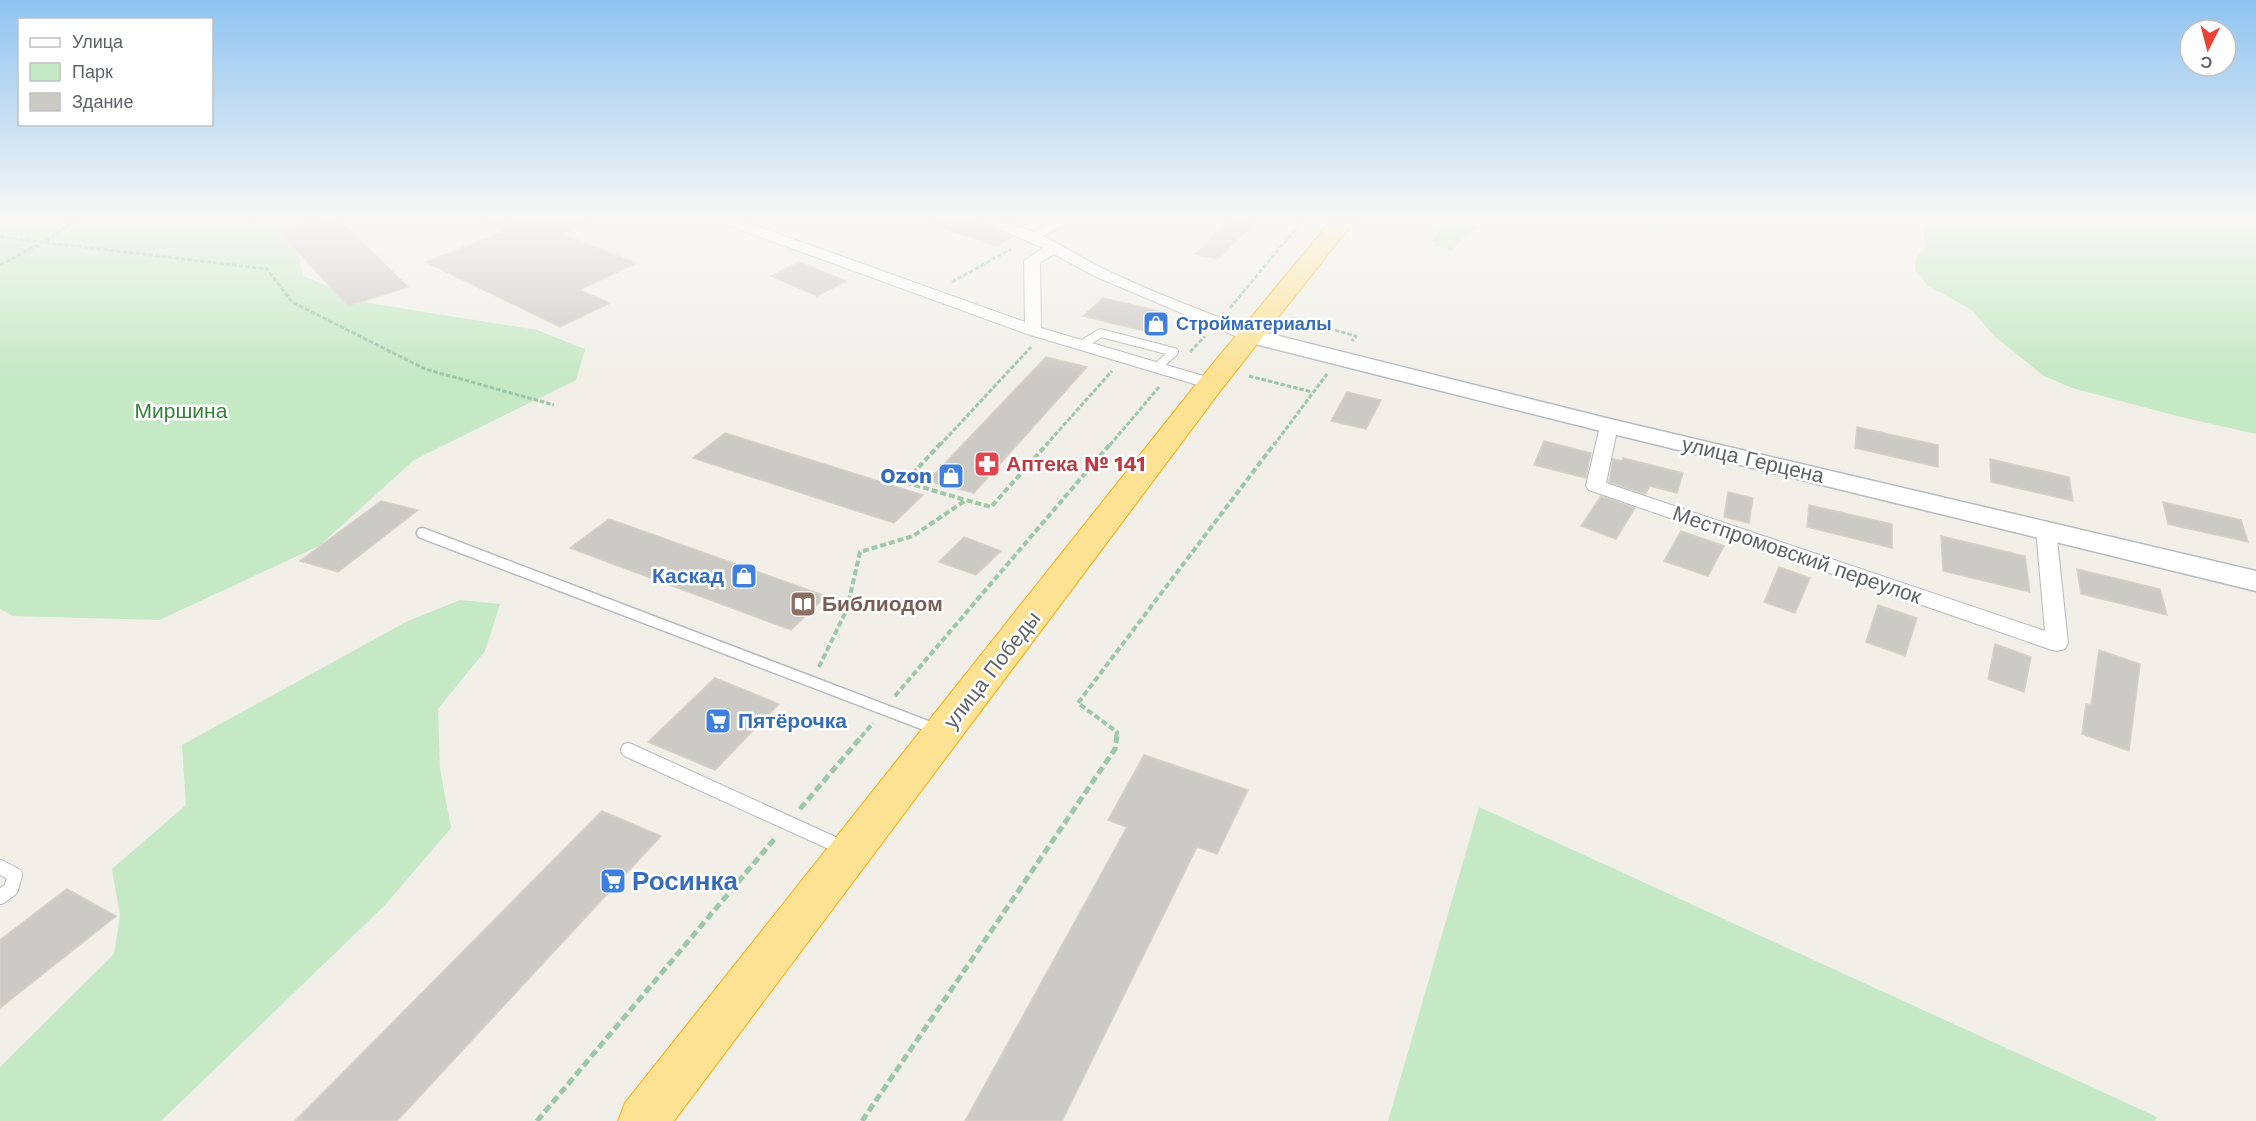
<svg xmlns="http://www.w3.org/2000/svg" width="2256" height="1121" viewBox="0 0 2256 1121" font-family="'Work Sans',sans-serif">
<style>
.green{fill:#c5e8c5}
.building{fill:#cccac5;stroke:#d6d1c6;stroke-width:1.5}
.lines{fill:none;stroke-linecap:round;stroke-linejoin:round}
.lane-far2-casing{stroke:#b5b8bc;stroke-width:10}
.lane-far1-casing{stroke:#b5b8bc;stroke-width:13}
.lane-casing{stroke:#b5b8bc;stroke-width:16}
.street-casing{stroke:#b5b8bc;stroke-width:2}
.secondary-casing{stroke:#b6babf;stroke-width:3}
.highway-casing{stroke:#f9ab00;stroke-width:2}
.path-far2{stroke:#9cc7a9;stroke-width:3;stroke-dasharray:4.5 2;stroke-linecap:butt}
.path-far1{stroke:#9cc7a9;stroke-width:4;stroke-dasharray:6 3;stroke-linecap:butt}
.path{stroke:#9cc7a9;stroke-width:5;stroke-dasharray:8 4;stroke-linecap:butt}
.lane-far2{stroke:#fff;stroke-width:8}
.lane-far1{stroke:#fff;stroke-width:10}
.lane{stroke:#fff;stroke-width:14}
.street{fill:#fff;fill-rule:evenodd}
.secondary{fill:#fff;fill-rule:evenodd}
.highway{fill:#fde293;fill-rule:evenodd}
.labels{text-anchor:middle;stroke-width:5;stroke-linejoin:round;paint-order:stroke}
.far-shop-label{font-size:18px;font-weight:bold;fill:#366cbe;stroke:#fff;text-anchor:start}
.park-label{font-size:21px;fill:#348238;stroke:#fff}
.street-label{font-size:21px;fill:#5f6368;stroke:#fff}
.health-label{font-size:21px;font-weight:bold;fill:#be3a42;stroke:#fff;text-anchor:start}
.shop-label{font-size:21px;font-weight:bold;fill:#366cbe;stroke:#fff;text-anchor:end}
.education-label{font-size:21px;font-weight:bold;fill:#785e54;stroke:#fff;text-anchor:start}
.near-shop-label{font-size:26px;font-weight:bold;fill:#366cbe;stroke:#fff;text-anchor:start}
</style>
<rect width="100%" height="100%" fill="#f1efe8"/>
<!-- green -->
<g class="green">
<path d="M0,221h296l-3,5 10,50 66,27 168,27 48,19 -9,31 -162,80 -95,86 -160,74 -146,-4 -13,-7z"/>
<path d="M1443,221h49l-28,16 -12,13 -17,-4 -2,-7z"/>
<path d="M1624,221h84l-62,9z"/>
<path d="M1909,221h347v213l-75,-17 -109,-29 -28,-12 -50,-40 -22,-26 -45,-25 -12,-15v-10l11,-14 -4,-18z"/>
<path d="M460,600l40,4 -15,47 -47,58 2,60 11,59 -66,77 -224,216h-161v-54l114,-113 6,-38 -8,-47 74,-64 -4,-60 224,-123z"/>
<path d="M1479,807l678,310 -2,4h-767z"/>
</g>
<!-- building -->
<g class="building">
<path d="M317,221h23l68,66 -60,19 -69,-75z"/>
<path d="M482,221h110l-30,13 74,29 -57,27 31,13 -50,24 -134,-65 78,-31z"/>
<path d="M933,221h47l32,16 -15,9 -64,-21z"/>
<path d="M1229,221h27l-38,38 -23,-5z"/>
<path d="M799,262l47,19 -29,15 -46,-20z"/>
<path d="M1103,298l64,15 -19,19 -65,-16z"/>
<path d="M1046,357l41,10 -113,126 -46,-12z"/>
<path d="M1347,392l34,8 -15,29 -35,-8z"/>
<path d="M1857,427l81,18v22l-83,-19z"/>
<path d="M725,433l198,62 -29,28 -201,-65z"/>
<path d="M1544,441l47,12 -5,25 -52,-13z"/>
<path d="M1623,458l60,15 -6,20 -27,-7 -5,8 -36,-12 4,-23 9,2z"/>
<path d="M1990,459l79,18 4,24 -82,-19z"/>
<path d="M1728,492l25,6 -4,25 -25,-6z"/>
<path d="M1601,496l34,12 -19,31 -35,-13z"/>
<path d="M381,501l37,9 -80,62 -38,-11z"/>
<path d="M2163,502l78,18 7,22 -80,-18z"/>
<path d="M1809,505l83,19v24l-85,-21z"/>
<path d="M609,519l217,77 -35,34 -221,-82z"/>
<path d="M1681,531l43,15 -16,30 -44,-15z"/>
<path d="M1941,536l84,20 5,36 -87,-21z"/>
<path d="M964,537l37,14 -25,24 -37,-13z"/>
<path d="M1779,567l31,11 -15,35 -31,-11z"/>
<path d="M2077,569l83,20 7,26 -86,-21z"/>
<path d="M1878,605l39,13 -12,38 -39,-14z"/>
<path d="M1995,644l36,13 -7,35 -36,-13z"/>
<path d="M2099,650l41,14 -11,87 -47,-17 4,-30 5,1z"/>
<path d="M715,678l64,26 -64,66 -67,-28z"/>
<path d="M1144,755l104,35 -31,64 -20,-7 -135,274h-97l162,-294 -19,-7z"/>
<path d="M602,811l59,25 -264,285h-102z"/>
<path d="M67,889l49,27 -116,92v-68z"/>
</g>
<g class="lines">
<!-- lane-far2 casing -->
<g class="lane-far2-casing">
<g id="lane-far2">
<path d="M1033,237l29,-16"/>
<path d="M1081,345l20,-12 73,19 -17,15"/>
</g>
</g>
<!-- lane-far1 casing -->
<g class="lane-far1-casing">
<path id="lane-far1" d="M422,533l516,197"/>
</g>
<!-- lane casing -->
<g class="lane-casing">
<g id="lane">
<path d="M628,750l215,98"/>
<path d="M0,867l15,8 -4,14 -11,8"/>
</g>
</g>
<!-- street casing -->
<g class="street-casing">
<g id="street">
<path d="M723,221h20l282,101 -1,-61 19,-13 -61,-27c45,-2 83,29 122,48 49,24 102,43 153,63l2,4 -2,4h-12l-151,-64 -40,-22 -14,9 1,65 176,52 3,4 -3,4 -6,1 -184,-55 -302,-110z"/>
<path d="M1609,421l9,5 -12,57 439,148 -9,-101 3,-5h14l3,5 12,113 -3,6 -8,2 -8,-2 -460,-159 -3,-4 14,-60z"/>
</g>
</g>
<!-- secondary casing -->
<g class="secondary-casing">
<path id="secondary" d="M1251,329l359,90 646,152v20l-647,-158 -366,-92 -3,-5 3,-5z"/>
</g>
<!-- highway casing -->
<g class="highway-casing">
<path id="highway" d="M1331,221h23l-133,169 -547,731h-56l7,-18 576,-725z"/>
</g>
<!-- path-far2 -->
<g class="path-far2">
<path d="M0,237l267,32 25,33 133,67 129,36"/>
<path d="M0,265l51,-27 23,-17"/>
<path d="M952,282l59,-33"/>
<path d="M1230,308l72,-87"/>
<path d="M1291,318l65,18 -4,5"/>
<path d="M1190,352l15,-16"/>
<path d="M1249,376l63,16"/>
<path d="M940,445l91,-98"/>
<path d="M1046,445l66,-74"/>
<path d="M1110,445l49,-58"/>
<path d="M1274,445l53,-71"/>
</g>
<!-- path-far1 -->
<g class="path-far1">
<path d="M941,443l-36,39 60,18"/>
<path d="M819,667l28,-58 13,-57 53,-16 53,-36 25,7 57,-64"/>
<path d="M895,696l216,-253"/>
<path d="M861,737l12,-14"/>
<path d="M1116,737l1,-5 -39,-29 197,-260"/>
</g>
<!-- path -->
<g class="path">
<path d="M800,809l62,-73"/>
<path d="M537,1121l239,-284"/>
<path d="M862,1121l253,-372 2,-13"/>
</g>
<!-- lane-far2 -->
<use href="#lane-far2" class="lane-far2"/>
<!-- lane-far1 -->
<use href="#lane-far1" class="lane-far1"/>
<!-- lane -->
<use href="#lane" class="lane"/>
<!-- street -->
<use href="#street" class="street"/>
<!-- secondary -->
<use href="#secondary" class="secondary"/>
<!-- highway -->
<use href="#highway" class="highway"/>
</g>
<!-- sky -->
<linearGradient id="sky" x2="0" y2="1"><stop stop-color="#8fc3f1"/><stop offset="0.58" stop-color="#f9f8f5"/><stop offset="1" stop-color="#f9f8f5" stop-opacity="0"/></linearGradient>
<rect width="2256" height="378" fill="url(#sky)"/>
<!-- icons -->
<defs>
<g id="shop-square" transform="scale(1.35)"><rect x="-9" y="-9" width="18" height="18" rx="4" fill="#3f7fe0" stroke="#fff"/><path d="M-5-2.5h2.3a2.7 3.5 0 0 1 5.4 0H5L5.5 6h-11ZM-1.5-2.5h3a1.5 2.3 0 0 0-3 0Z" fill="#fff"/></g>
<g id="pharmacy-square" transform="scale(1.35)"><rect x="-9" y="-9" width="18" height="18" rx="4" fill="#e0444e" stroke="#fff"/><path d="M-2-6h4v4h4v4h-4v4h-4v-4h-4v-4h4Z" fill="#fff"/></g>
<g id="library-square" transform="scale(1.35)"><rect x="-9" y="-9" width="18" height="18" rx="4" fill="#8d6e63" stroke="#fff"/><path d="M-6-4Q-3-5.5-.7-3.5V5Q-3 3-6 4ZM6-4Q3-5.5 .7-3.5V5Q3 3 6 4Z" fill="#fff"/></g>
<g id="supermarket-square" transform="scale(1.35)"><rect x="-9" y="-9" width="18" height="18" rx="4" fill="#3f7fe0" stroke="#fff"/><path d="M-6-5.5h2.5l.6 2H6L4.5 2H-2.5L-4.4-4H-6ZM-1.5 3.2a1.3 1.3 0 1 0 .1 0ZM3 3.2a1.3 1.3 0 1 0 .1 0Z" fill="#fff"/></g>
</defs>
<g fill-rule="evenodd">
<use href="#shop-square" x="1156" y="324"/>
<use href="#pharmacy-square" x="987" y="464"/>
<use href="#shop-square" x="951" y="476"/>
<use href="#shop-square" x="744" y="576"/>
<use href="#library-square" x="803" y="604"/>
<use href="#supermarket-square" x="718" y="721"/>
<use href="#supermarket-square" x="613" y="881"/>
</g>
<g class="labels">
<!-- far-shop labels -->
<g class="far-shop-label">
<text x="1176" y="330">Стройматериалы</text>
</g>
<!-- park labels -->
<g class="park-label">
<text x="181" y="418">Миршина</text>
</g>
<!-- street labels -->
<g class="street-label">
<text transform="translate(1753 460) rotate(13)" y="7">улица Герцена</text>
<text transform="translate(1797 555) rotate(19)" y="7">Местпромовский переулок</text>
<text transform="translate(992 670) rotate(-52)" y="7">улица Победы</text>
</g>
<!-- health labels -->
<g class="health-label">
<text x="1006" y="471">Аптека № 141</text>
</g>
<!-- shop labels -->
<g class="shop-label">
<text x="932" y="483">Ozon</text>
<text x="724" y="583">Каскад</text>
<text x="738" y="728" text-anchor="start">Пятёрочка</text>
</g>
<!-- education labels -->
<g class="education-label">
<text x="822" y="611">Библиодом</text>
</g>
<!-- near-shop labels -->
<g class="near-shop-label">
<text x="632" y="890">Росинка</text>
</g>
</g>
<!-- legend -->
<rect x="18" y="18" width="195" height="108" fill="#ffffff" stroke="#bfc1c3" stroke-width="1.5"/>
<rect x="30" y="38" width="30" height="9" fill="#ffffff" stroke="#bfc1c3" stroke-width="1.5"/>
<text x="72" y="48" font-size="18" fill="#5f6368">Улица</text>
<rect x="30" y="63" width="30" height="18" fill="#c5e8c5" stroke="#bfc1c3" stroke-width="1.5"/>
<text x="72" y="78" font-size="18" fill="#5f6368">Парк</text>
<rect x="30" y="93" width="30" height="18" fill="#cccac5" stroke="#bfc1c3" stroke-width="1.5"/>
<text x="72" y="108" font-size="18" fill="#5f6368">Здание</text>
<!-- north arrow -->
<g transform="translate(2208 48) rotate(186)"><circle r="28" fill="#ffffff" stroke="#bfc1c3" stroke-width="1.5"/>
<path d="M0-4.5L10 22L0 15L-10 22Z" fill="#ea4335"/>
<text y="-9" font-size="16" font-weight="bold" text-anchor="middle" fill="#5f6368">С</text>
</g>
</svg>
